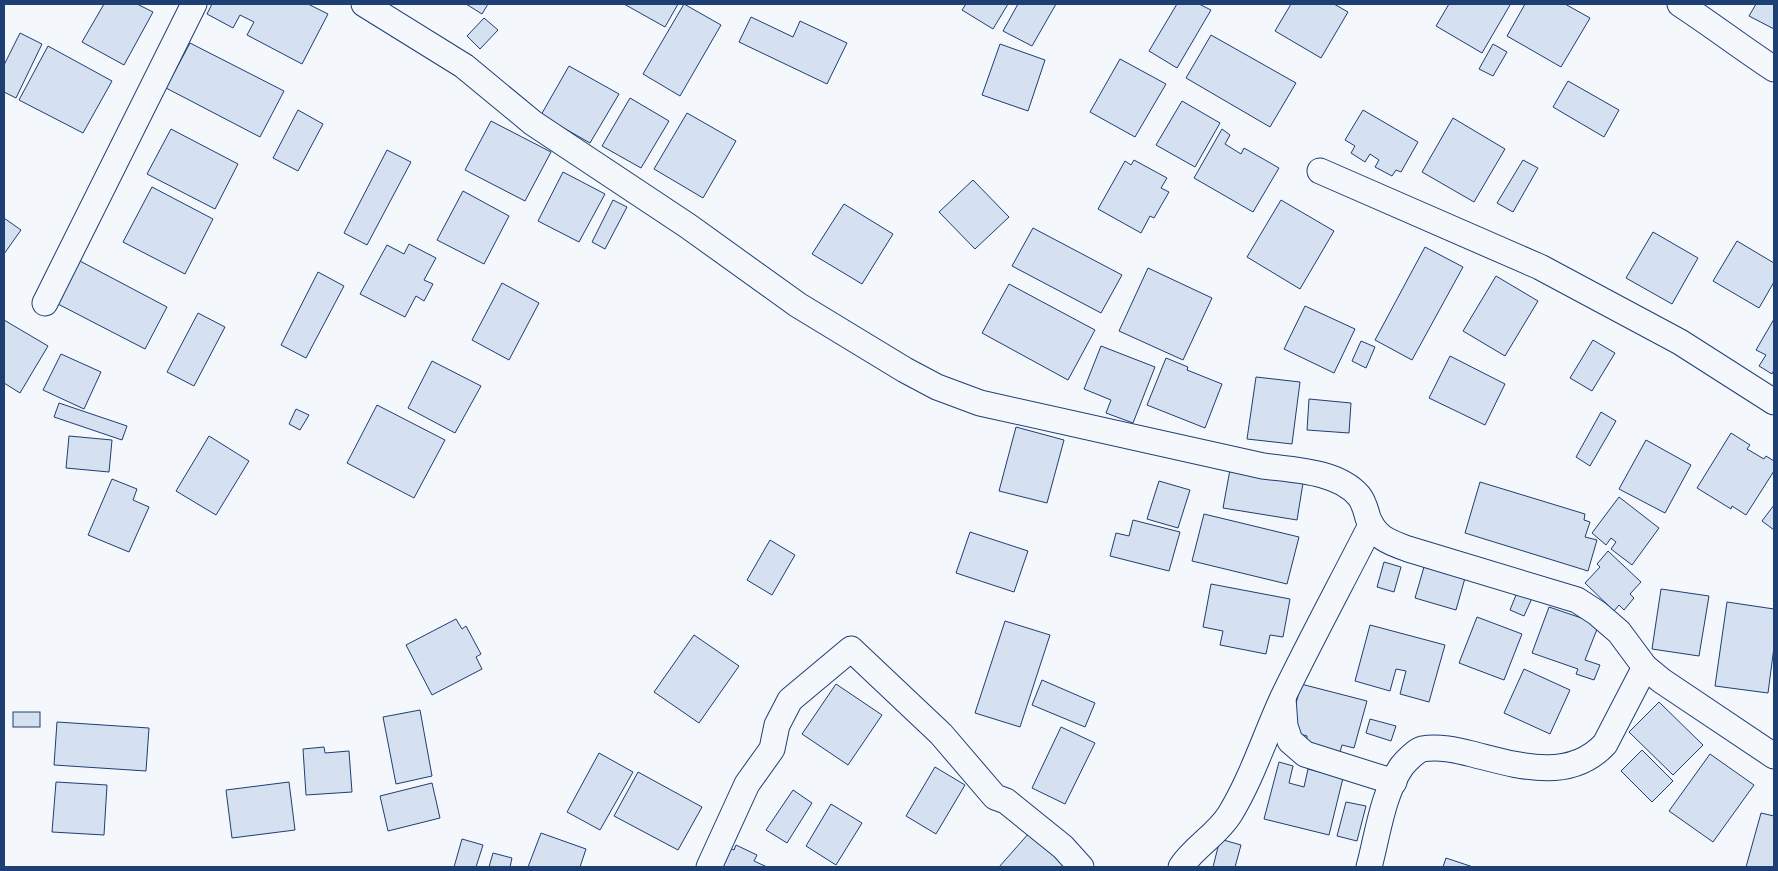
<svg xmlns="http://www.w3.org/2000/svg" width="1778" height="871" viewBox="0 0 1778 871" font-family="Mulish,sans-serif">
<style>
.building{fill:#d5e0f0;stroke:#1d3f73}
.lines{fill:none;stroke-linecap:round;stroke-linejoin:round}
.street-casing{stroke:#1d3f73;stroke-width:27}
.street{stroke:#f4f7fb;stroke-width:25}
</style>
<rect width="100%" height="100%" fill="#f4f7fb"/>
<!-- building -->
<g class="building">
<path d="M104,4h33l16,8 -29,53 -42,-23z"/>
<path d="M212,4h96l20,10 -26,50 -55,-29 7,-13 -14,-7 -7,13 -26,-14z"/>
<path d="M466,4h22l-6,10z"/>
<path d="M624,4h54l-13,23z"/>
<path d="M684,4l37,21 -41,71 -37,-22z"/>
<path d="M966,4h42l-15,25 -31,-19z"/>
<path d="M1018,4h38l-24,42 -29,-15z"/>
<path d="M1177,4h22l12,6 -34,58 -28,-17z"/>
<path d="M1291,4h43l14,8 -27,46 -46,-27z"/>
<path d="M1449,4h58l3,1 -28,48 -46,-27z"/>
<path d="M1525,4h40l25,14 -29,49 -54,-31z"/>
<path d="M1756,4h18v25l-25,-13z"/>
<path d="M751,17l42,20 7,-16 47,22 -20,41 -88,-42z"/>
<path d="M484,18l14,12 -18,19 -13,-13z"/>
<path d="M20,33l22,11 -26,54 -12,-6v-27z"/>
<path d="M1211,35l85,48 -26,44 -84,-49z"/>
<path d="M190,43l94,48 -24,46 -94,-49z"/>
<path d="M1000,44l45,16 -17,51 -46,-16z"/>
<path d="M1493,44l14,8 -14,24 -14,-7z"/>
<path d="M48,46l64,35 -29,52 -64,-33z"/>
<path d="M1120,59l46,25 -31,53 -45,-25z"/>
<path d="M569,66l50,28 -29,49 -49,-28z"/>
<path d="M1568,81l51,29 -15,27 -51,-30z"/>
<path d="M630,98l39,23 -28,47 -39,-22z"/>
<path d="M1182,101l38,22 -25,44 -39,-22z"/>
<path d="M298,110l25,14 -25,47 -25,-13z"/>
<path d="M1363,110l55,32 -17,30 -5,-2 -4,6 -17,-9 4,-7 -9,-6 -5,8 -14,-9 4,-7 -10,-6z"/>
<path d="M687,113l49,28 -33,57 -49,-29z"/>
<path d="M1453,118l52,31 -31,53 -52,-30z"/>
<path d="M491,121l60,31 -26,49 -60,-31z"/>
<path d="M171,129l67,35 -23,45 -68,-35z"/>
<path d="M1222,129l8,6 -5,9 16,10 3,-6 35,20 -26,44 -59,-34z"/>
<path d="M387,150l24,12 -44,83 -23,-12z"/>
<path d="M1134,160l33,18 -6,10 8,4 -15,26 -4,-2 -9,17 -43,-24 27,-48 6,4z"/>
<path d="M1523,160l15,8 -25,44 -16,-9z"/>
<path d="M563,172l42,22 -26,48 -41,-21z"/>
<path d="M973,180l36,37 -34,32 -36,-37z"/>
<path d="M152,187l61,32 -28,55 -62,-32z"/>
<path d="M463,191l46,25 -25,48 -47,-24z"/>
<path d="M613,200l14,7 -22,42 -13,-7z"/>
<path d="M1281,200l53,31 -34,58 -53,-32z"/>
<path d="M844,204l49,30 -31,50 -50,-30z"/>
<path d="M4,218l17,12 -17,24z"/>
<path d="M1033,228l89,47 -21,38 -89,-47z"/>
<path d="M1653,232l45,26 -26,46 -46,-26z"/>
<path d="M1737,241l37,22v19l-15,26 -46,-27z"/>
<path d="M409,244l27,14 -12,22 9,4 -9,17 -8,-5 -11,21 -45,-23 27,-49 17,9z"/>
<path d="M1425,247l38,20 -51,93 -37,-20z"/>
<path d="M78,260l89,47 -22,42 -89,-46z"/>
<path d="M1148,268l64,30 -29,62 -64,-29z"/>
<path d="M318,272l26,14 -38,72 -25,-13z"/>
<path d="M1496,276l42,25 -33,55 -42,-25z"/>
<path d="M502,283l37,20 -30,57 -37,-20z"/>
<path d="M1009,284l86,46 -27,50 -86,-47z"/>
<path d="M1305,306l50,23 -21,44 -50,-24z"/>
<path d="M198,313l27,14 -31,59 -27,-14z"/>
<path d="M1774,319v51l-2,4 -13,-8 7,-11 -10,-5z"/>
<path d="M4,320l44,26 -28,47 -16,-10z"/>
<path d="M1593,340l22,13 -23,38 -22,-13z"/>
<path d="M1361,341l14,6 -9,21 -14,-7z"/>
<path d="M1101,346l54,21 -22,56 -27,-10 5,-13 -27,-11z"/>
<path d="M61,354l40,18 -17,37 -41,-19z"/>
<path d="M1450,356l55,28 -20,41 -56,-27z"/>
<path d="M1166,358l22,9 -1,3 35,14 -17,44 -58,-23z"/>
<path d="M432,361l49,25 -26,47 -47,-25z"/>
<path d="M1256,377l44,5 -8,62 -45,-5z"/>
<path d="M1309,399l42,4 -2,30 -42,-3z"/>
<path d="M59,403l68,23 -5,14 -68,-23z"/>
<path d="M377,405l68,35 -31,58 -67,-35z"/>
<path d="M296,409l13,6 -9,15 -11,-6z"/>
<path d="M1601,412l15,9 -26,45 -14,-9z"/>
<path d="M1016,427l48,13 -17,63 -48,-12z"/>
<path d="M1731,433l19,12 -3,4 17,10 2,-3 8,5v10l-28,44 -14,-9 -1,3 -34,-21z"/>
<path d="M69,436l43,4 -3,32 -43,-4z"/>
<path d="M209,436l40,25 -33,54 -40,-24z"/>
<path d="M1646,440l45,25 -26,48 -46,-24z"/>
<path d="M1231,464l73,13 -7,43 -74,-12z"/>
<path d="M112,479l25,10 -4,11 16,7 -20,45 -41,-17z"/>
<path d="M1159,481l31,9 -12,38 -31,-9z"/>
<path d="M1480,482l105,32 -1,6 6,2 -5,15 12,3 -9,31 -123,-38z"/>
<path d="M1619,497l40,31 -27,37 -21,-16 5,-7 -5,-4 -5,7 -14,-12z"/>
<path d="M1774,505v25l-12,-9z"/>
<path d="M1204,514l95,23 -12,47 -95,-23z"/>
<path d="M1133,520l47,12 -11,39 -59,-15 6,-23 13,3z"/>
<path d="M970,532l58,19 -14,41 -58,-19z"/>
<path d="M770,540l25,15 -23,40 -25,-15z"/>
<path d="M1608,551l33,31 -11,12 4,4 -10,12 -5,-5 -5,6 -29,-28 15,-16 -3,-3z"/>
<path d="M1384,562l17,5 -7,25 -17,-5z"/>
<path d="M1424,567l41,11 -9,32 -41,-12z"/>
<path d="M1211,584l79,15 -7,38 -13,-2 -4,19 -46,-9 3,-14 -20,-4z"/>
<path d="M1661,589l48,7 -10,60 -47,-7z"/>
<path d="M1518,590l15,6 -9,20 -14,-6z"/>
<path d="M1727,602l47,7v38l-6,46 -53,-7z"/>
<path d="M1549,607l50,17 -14,36 15,5 -6,15 -18,-6 2,-5 -46,-16z"/>
<path d="M1477,617l45,17 -18,46 -45,-17z"/>
<path d="M456,619l6,10 4,-3 15,28 -5,3 6,12 -50,26 -26,-50z"/>
<path d="M1005,621l45,14 -30,92 -45,-14z"/>
<path d="M1370,625l75,20 -16,57 -29,-8 6,-23 -10,-2 -6,22 -35,-10z"/>
<path d="M694,635l45,31 -40,57 -45,-31z"/>
<path d="M1524,669l46,21 -20,44 -46,-21z"/>
<path d="M1042,680l53,23 -10,24 -53,-22z"/>
<path d="M836,684l46,31 -34,50 -46,-31z"/>
<path d="M1301,684l66,17 -13,47 -12,-3 -2,7 -34,-9 1,-7 -18,-5z"/>
<path d="M1659,702l44,43 -30,30 -44,-43z"/>
<path d="M420,710l12,66 -36,8 -13,-67z"/>
<rect x="13" y="712" width="27" height="15"/>
<path d="M1370,719l26,7 -5,15 -25,-8z"/>
<path d="M57,722l92,6 -3,43 -92,-6z"/>
<path d="M1061,727l34,16 -30,61 -33,-16z"/>
<path d="M324,747l1,6 24,-2 3,41 -46,3 -3,-46z"/>
<path d="M1642,750l31,31 -21,21 -31,-31z"/>
<path d="M599,753l34,19 -33,58 -33,-18z"/>
<path d="M1710,754l44,31 -41,57 -44,-31z"/>
<path d="M1279,762l14,4 -4,17 15,4 4,-18 35,9 -14,57 -65,-16z"/>
<path d="M935,767l30,18 -29,49 -30,-18z"/>
<path d="M638,772l64,35 -24,43 -64,-34z"/>
<path d="M56,782l51,3 -3,50 -52,-3z"/>
<path d="M289,782l6,48 -63,8 -6,-48z"/>
<path d="M432,783l8,35 -52,13 -8,-35z"/>
<path d="M793,790l19,13 -25,40 -21,-13z"/>
<path d="M1346,802l20,4 -9,35 -20,-5z"/>
<path d="M831,804l31,19 -26,42 -30,-19z"/>
<path d="M1761,813l13,3v51h-28z"/>
<path d="M1030,832l39,35h-70z"/>
<path d="M541,833l45,16 -6,18h-52z"/>
<path d="M462,839l21,6 -7,22h-22z"/>
<path d="M1220,839l21,6 -6,22h-22z"/>
<path d="M723,845l11,5 2,-5 21,10 -3,6 13,6h-42l-2,-1z"/>
<path d="M493,853l19,5 -2,9h-21z"/>
<path d="M1446,858l27,9h-30z"/>
</g>
<g class="lines">
<!-- street casing -->
<g class="street-casing">
<g id="street">
<path d="M364,4l100,62 69,57 155,103 110,79 107,65 32,17 43,16 283,63c30,4 75,5 96,30 5,6 7,15 9,22 8,20 21,24 40,31l169,51 20,13 22,19 26,35 17,14 112,75"/>
<path d="M1680,4c32,21 62,44 94,65"/>
<path d="M1320,171l220,96 140,75 94,60"/>
<path d="M45,303l149,-299"/>
<path d="M1283,698l2,28 5,15 15,13 89,28"/>
<path d="M709,867l38,-83 25,-35 5,-24 13,-25 61,-51 90,85 54,63 11,4 57,46 18,20"/>
<path d="M1181,867c13,-20 36,-32 49,-53 22,-36 35,-78 53,-117 28,-58 59,-115 88,-172"/>
<path d="M1369,867c9,-33 13,-72 33,-101 4,-5 15,-16 20,-17 17,-3 34,1 50,5 44,11 97,29 133,-10l40,-77"/>
</g>
</g>
<!-- street -->
<use href="#street" class="street"/>
</g>
<!-- border -->
<rect width="1778" height="871" fill="none" stroke="#1d3f73" stroke-width="10"/>
</svg>
